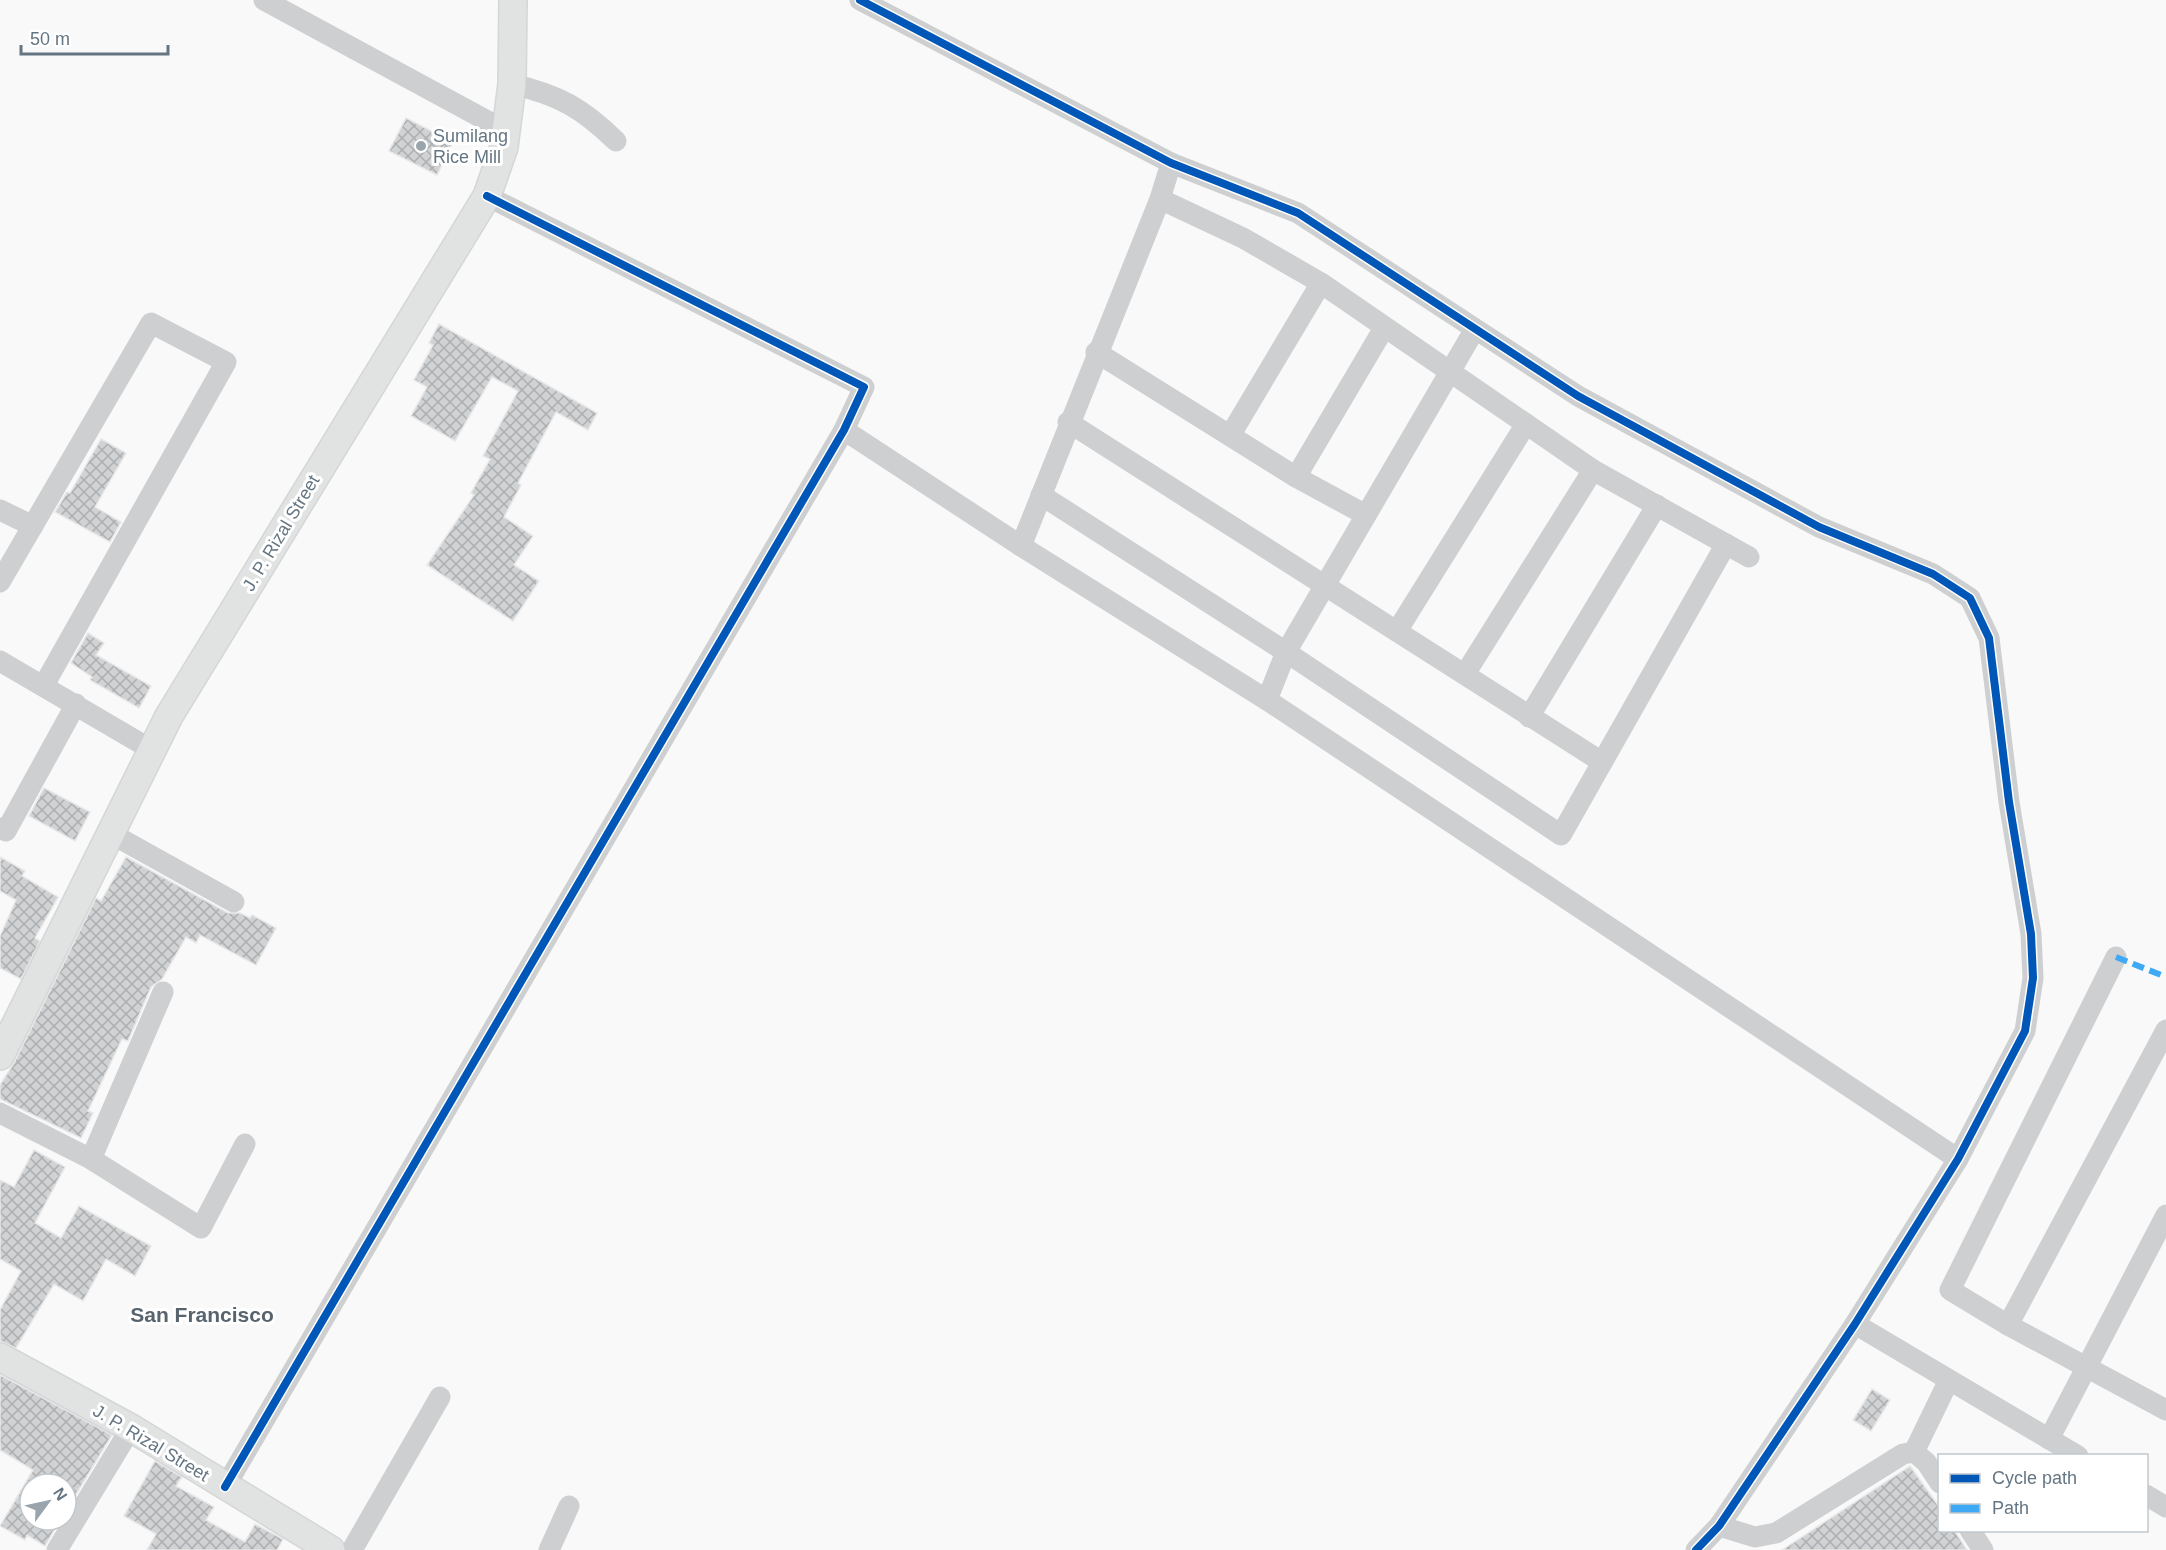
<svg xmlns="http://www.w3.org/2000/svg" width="2166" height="1550" viewBox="0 0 2166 1550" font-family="Arial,sans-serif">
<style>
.building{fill:url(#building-cross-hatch);stroke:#e8e8e8;stroke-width:1.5}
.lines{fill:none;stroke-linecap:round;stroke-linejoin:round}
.major-casing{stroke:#d5d6d7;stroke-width:30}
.minor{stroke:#cecfd0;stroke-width:21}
.major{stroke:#e1e2e2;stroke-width:27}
.quiet{stroke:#3fa9f5;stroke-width:6;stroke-dasharray:12 6;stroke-linecap:butt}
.cycleway-casing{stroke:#fff;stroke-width:11}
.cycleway{stroke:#0057b8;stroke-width:8}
.poi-dot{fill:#99a4ac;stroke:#fff;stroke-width:2}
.labels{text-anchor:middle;stroke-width:6;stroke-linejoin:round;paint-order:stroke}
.poi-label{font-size:18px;fill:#657683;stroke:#fff;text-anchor:start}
.street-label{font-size:18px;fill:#657683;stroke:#fff}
.quarter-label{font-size:21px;font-weight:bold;fill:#57646e;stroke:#fff}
</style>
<defs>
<pattern id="building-cross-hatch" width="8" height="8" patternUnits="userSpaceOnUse" patternTransform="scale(1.5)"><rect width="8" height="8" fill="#d0d2d3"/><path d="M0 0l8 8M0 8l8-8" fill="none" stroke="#acafb1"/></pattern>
</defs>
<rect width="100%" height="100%" fill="#f9f9f9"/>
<!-- building -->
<g class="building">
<path d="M406,118l47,24 -16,33 -48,-24z"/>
<path d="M439,324l158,89 -9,17 -32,-18 -38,71 3,2 -17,32 29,19 -19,29 25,16 -26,40 -86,-56 47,-70 -3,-2 19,-34 -7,-3 35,-65 -26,-14 -37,64 -44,-25 16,-29 -13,-7 19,-35 -4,-2z"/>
<path d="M101,439l25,14 -31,54 26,15 -11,20 -55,-30 12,-20 3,1z"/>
<path d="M88,633l16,10 -8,12 55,31 -12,22 -49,-28 2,-3 -21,-14z"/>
<path d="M44,788l46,24 -15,29 -46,-25z"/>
<path d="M0,857l25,14 -3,5 36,21 -23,41 5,3 -19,38 -21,-11v-32l16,-36 -16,-9z"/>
<path d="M126,857l102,56h12l10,5 2,-3 24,13 -20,37 -56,-30 -4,8 -10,-6 -24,42 -11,8 -23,54 -6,-2 -34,72 5,2 -12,25 -81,-39v-14l14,-22 82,-165 5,3z"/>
<path d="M34,1150l31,17 -30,56 26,15 18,-32 72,40 -16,30 -29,-17 -23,42 -29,-17 -38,64 -16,-7v-31l21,-39 -21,-12v-79l14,7z"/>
<path d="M0,1375l112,60 -46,76v-27h-36v36h30l-15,26 -18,-11 -2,5 -25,-14 33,-56 -33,-20z"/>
<path d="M1872,1389l18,11 -19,31 -18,-11z"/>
<path d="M155,1461l27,16 -6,9 38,21 -8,13 39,22 10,-18 28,15 -6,11h-130l9,-16 -32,-18z"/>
<path d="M1910,1466l30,42v22h14l13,20h-185z"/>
</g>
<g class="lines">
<!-- major casing -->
<g class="major-casing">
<g id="major">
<path d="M0,1056l169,-340 318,-520 17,-49 8,-63 1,-84"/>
<path d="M0,1357l131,71 200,122"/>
</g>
</g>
<!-- minor -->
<g class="minor">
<path d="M264,0l242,131"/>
<path d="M860,0l311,163 127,50 280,183 241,131 114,47 37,24 19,40 20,164 22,132 2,44 -8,53 -67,128 -103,165 -136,202 -23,24"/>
<path d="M512,84c47,11 70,24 104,57"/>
<path d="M1160,199l83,39 78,45 272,187 156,87"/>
<path d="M1096,352l200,125 70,38"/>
<path d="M1068,422l534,340"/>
<path d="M844,430l177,116 246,154 691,459"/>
<path d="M1231,434l90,-151"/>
<path d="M1296,477l88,-149"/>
<path d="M1041,495l245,157 275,183 165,-291"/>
<path d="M0,510l33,16"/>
<path d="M1021,546l139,-347 11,-36"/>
<path d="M0,582l151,-259 75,39 -182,323"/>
<path d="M1397,631l129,-207"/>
<path d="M0,661l152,89"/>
<path d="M1465,674l128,-204"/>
<path d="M1267,700l19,-48 189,-323"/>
<path d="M1529,717l128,-212"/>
<path d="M0,828l6,3 70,-127"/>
<path d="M110,833l124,69"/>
<path d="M2116,957l-166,333 58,35 158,85"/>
<path d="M0,1113l91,46 110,69 44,-84"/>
<path d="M91,1159l72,-167"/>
<path d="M1855,1324l223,132"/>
<path d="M2008,1325l158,-295"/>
<path d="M2049,1439l117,-224"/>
<path d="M1914,1452l35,-72"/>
<path d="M225,1487l619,-1057 20,-43 -377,-191"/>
<path d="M2146,1495l20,12"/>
<path d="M1719,1526l36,11 21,-4 127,-79 11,-2 12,10 14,21"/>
<path d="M1970,1530l13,20"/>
<path d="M57,1550l74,-122"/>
<path d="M352,1550l88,-153"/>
<path d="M549,1550l20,-44"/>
</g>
<!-- major -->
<use href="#major" class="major"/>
<!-- quiet -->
<path class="quiet" d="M2116,957l50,20"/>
<!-- cycleway casing -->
<g class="cycleway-casing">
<g id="cycleway">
<path d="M860,0l311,163 127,50 280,183 241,131 114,47 37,24 19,40 20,164 22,132 2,44 -8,53 -67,128 -103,165 -136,202 -23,24"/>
<path d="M225,1487l619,-1057 20,-43 -377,-191"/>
</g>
</g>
<!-- cycleway -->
<use href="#cycleway" class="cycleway"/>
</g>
<!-- markers -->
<circle class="poi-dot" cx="421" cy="146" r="6"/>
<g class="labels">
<!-- poi labels -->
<g class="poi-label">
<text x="433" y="142">Sumilang<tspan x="433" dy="21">Rice Mill</tspan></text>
</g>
<!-- street labels -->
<g class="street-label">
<text transform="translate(281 533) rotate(-59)" y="6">J. P. Rizal Street</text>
<text transform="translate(151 1443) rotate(31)" y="6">J. P. Rizal Street</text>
</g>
<!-- quarter labels -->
<g class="quarter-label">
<text x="202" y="1322">San Francisco</text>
</g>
</g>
<!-- legend -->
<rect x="1938" y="1454" width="210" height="78" fill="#ffffff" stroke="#c1c8cd" stroke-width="1.5"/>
<rect x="1950" y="1474" width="30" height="9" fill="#0057b8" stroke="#c1c8cd" stroke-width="1.5"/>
<text x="1992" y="1484" font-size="18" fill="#657683">Cycle path</text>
<rect x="1950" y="1504" width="30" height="9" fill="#3fa9f5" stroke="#c1c8cd" stroke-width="1.5"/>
<text x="1992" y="1514" font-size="18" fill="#657683">Path</text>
<!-- north arrow -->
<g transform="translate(48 1502) rotate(57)"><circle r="28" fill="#ffffff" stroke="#c1c8cd" stroke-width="1.5"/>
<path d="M0-4.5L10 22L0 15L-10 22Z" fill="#99a4ac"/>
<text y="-9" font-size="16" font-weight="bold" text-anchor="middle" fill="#657683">N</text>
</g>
<!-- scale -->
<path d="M21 45v9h147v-9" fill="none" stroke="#657683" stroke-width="3"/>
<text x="30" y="45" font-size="18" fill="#657683" stroke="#ffffff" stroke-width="4.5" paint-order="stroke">50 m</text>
</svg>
